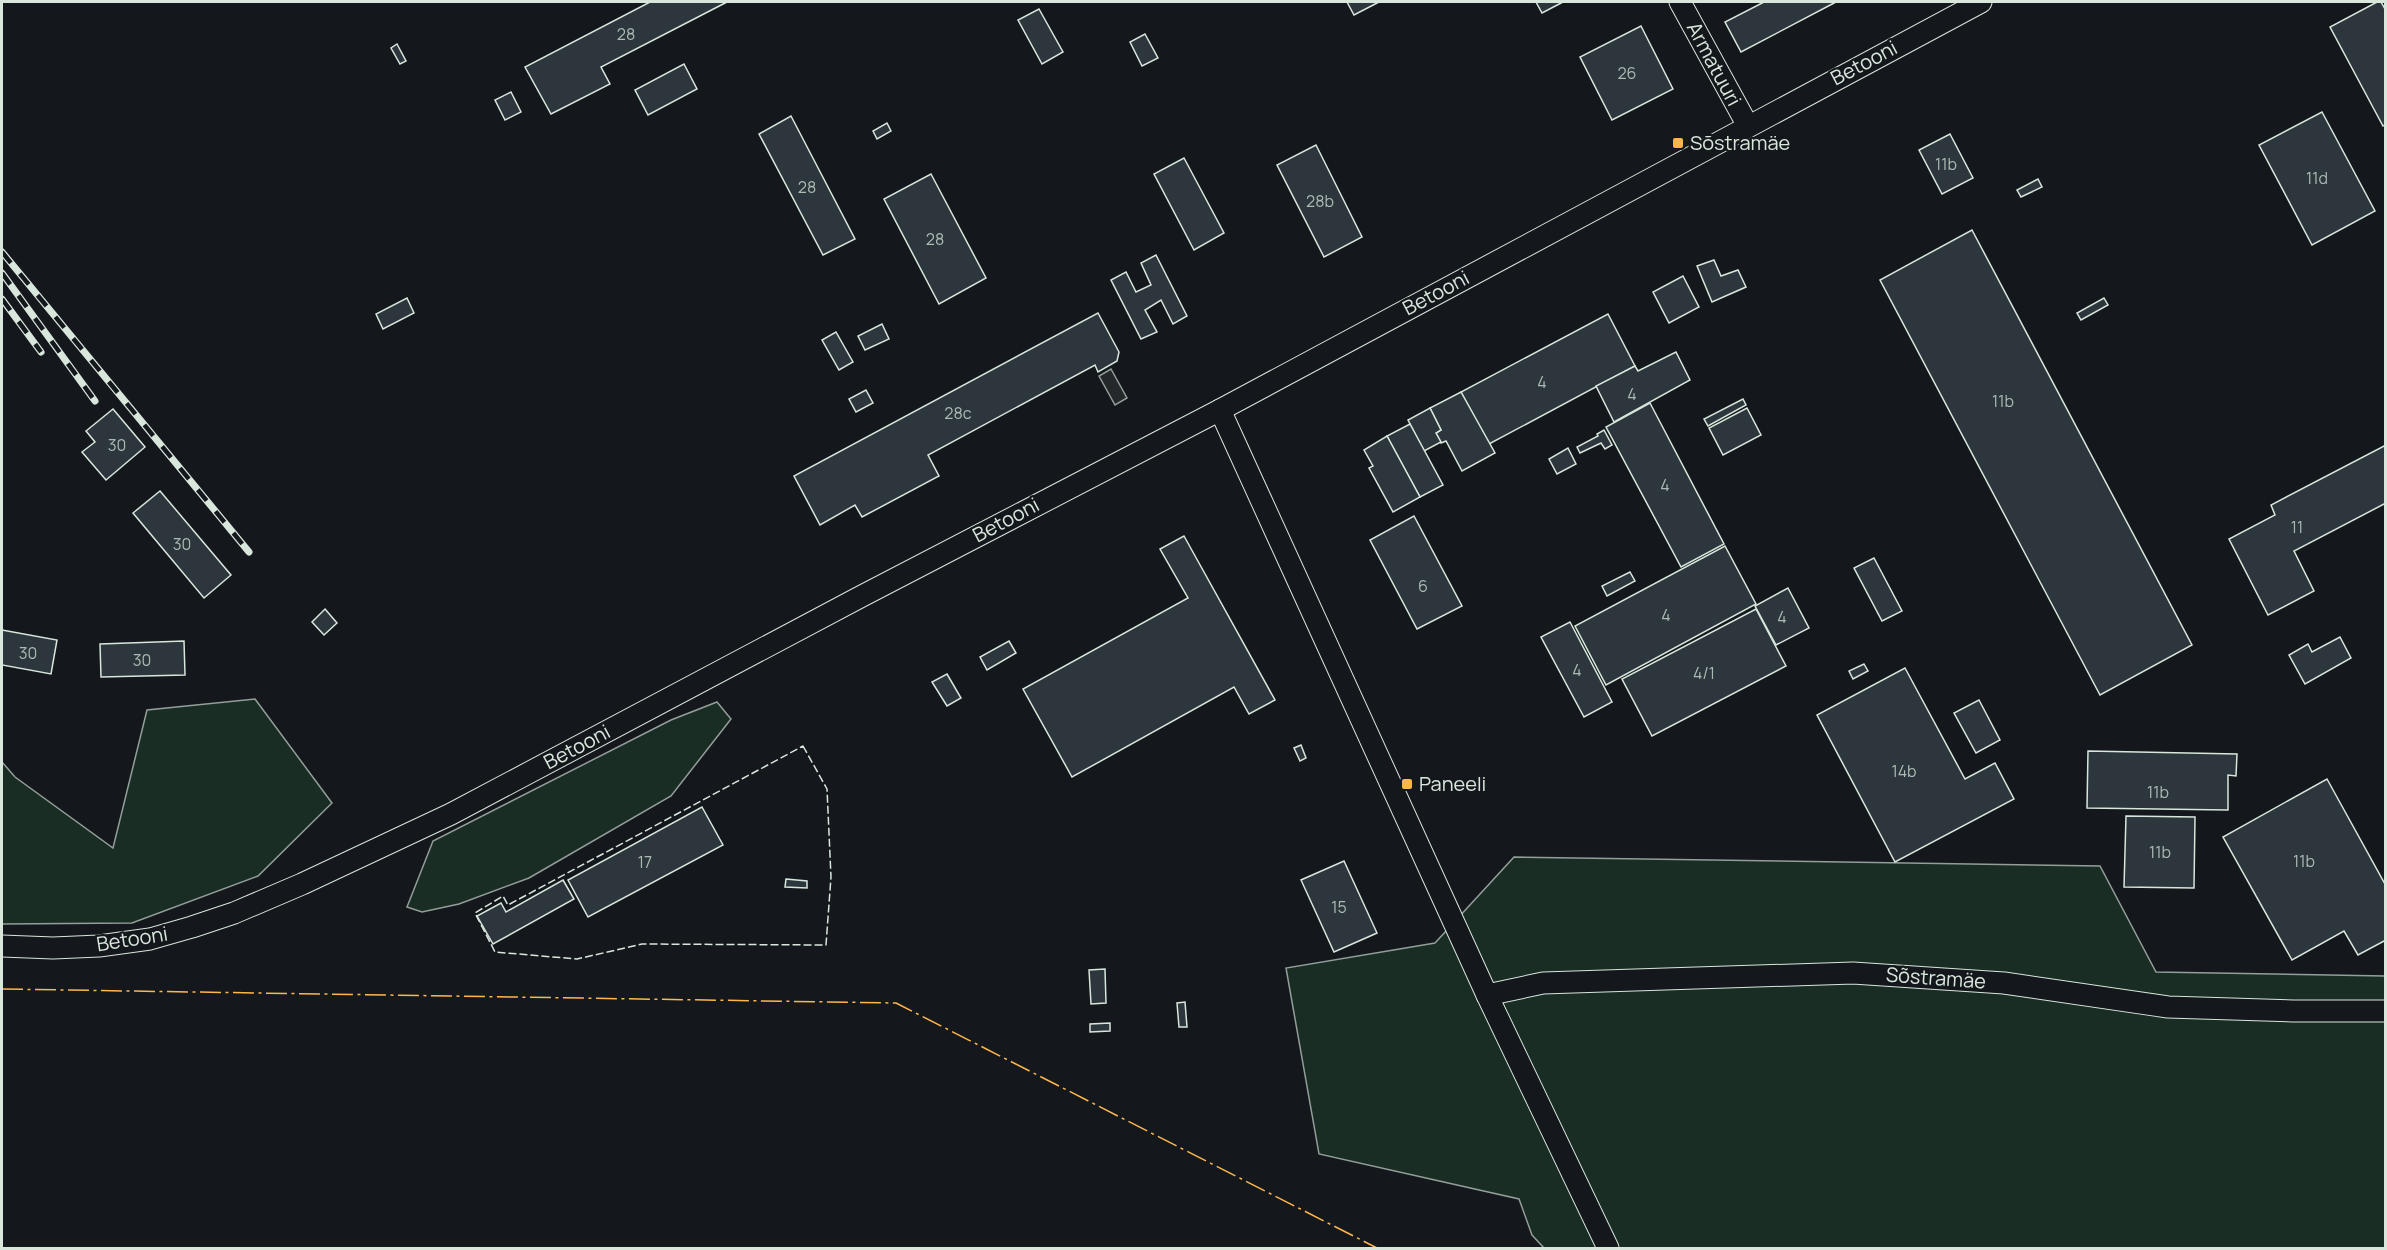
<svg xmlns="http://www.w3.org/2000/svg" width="2387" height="1250" viewBox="0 0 2387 1250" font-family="Manrope,sans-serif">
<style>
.green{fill:#1a2d24;stroke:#939e99;stroke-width:1.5}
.parking{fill:#24282b;stroke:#939e99;stroke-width:1.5}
.building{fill:#2c363c;stroke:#d8e6dc;stroke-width:1.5}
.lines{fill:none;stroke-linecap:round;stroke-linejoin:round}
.minor-casing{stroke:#d8e6dc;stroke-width:23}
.minor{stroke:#14181c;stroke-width:21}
.rail-casing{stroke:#d8e6dc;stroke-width:7}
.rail{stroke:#14181c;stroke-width:4.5;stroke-dasharray:14;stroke-linecap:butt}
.fence{stroke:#d8e6dc;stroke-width:1.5;stroke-dasharray:8 3;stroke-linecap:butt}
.power{stroke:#ffb74d;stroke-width:1.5;stroke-dasharray:21 4.5 3 4.5;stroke-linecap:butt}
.poi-dot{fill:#ffb74d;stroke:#14181c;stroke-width:2}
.labels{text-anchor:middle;stroke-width:4.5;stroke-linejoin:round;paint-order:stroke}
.number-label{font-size:16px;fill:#adbab4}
.street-label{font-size:20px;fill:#d8e6dc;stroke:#14181c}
.poi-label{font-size:20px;fill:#d8e6dc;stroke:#14181c;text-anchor:start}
</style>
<rect width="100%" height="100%" fill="#14181c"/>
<!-- green -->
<g class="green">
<path d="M255,699l77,104 -74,73 -126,47 -130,1v-162l13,15 98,71 34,-138z"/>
<path d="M717,702l14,17 -60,77 -142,82 -70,26 -37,8 -15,-5 26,-66 238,-121z"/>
<path d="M1514,857l586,9 56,106 229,4v272h-841l-12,-13 -13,-36 -200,-45 -33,-186 149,-25z"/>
</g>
<!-- parking -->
<path class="parking" d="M1111,369l16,29 -12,7 -16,-29z"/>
<!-- building -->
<g class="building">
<path d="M650,2h77l-126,65 9,17 -59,30 -26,-47z"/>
<path d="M1347,2h32l-25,13z"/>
<path d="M1536,2h27l-21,11z"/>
<path d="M1764,2h72l-95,50 -16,-30z"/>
<path d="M2377,2h4l5,9v113l-3,2 -53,-99z"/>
<path d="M1039,9l24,43 -21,12 -24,-44z"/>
<path d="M1641,26l32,63 -61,31 -32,-63z"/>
<path d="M1145,34l13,24 -16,8 -12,-24z"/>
<path d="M397,44l9,17 -6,3 -9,-16z"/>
<path d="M684,64l13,25 -49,26 -13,-25z"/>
<path d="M511,92l10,20 -16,8 -10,-20z"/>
<path d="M2322,112l53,99 -63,34 -53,-100z"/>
<path d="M791,116l64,123 -32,16 -64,-121z"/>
<path d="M887,123l4,8 -14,8 -4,-8z"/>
<path d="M1950,134l23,44 -31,16 -23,-44z"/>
<path d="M1316,145l46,92 -38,20 -47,-92z"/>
<path d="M1184,158l40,75 -30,17 -40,-76z"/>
<path d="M931,174l55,104 -47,26 -55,-105z"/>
<path d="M2038,179l4,8 -21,10 -4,-7z"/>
<path d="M1972,230l220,415 -92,50 -220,-415z"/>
<path d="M1156,255l31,61 -14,8 -12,-24 -16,10 12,22 -16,7 -30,-59 15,-8 10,20 15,-7 -10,-22z"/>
<path d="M1714,260l7,16 17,-6 8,17 -34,15 -15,-36z"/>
<path d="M1683,276l16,31 -30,16 -16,-31z"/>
<path d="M407,298l7,15 -31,16 -7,-15z"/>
<path d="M2104,298l4,7 -27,15 -4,-7z"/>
<path d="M1098,313l21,39 -2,9 -19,11 -3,-7 -167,90 11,21 -77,41 -7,-12 -35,20 -26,-49z"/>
<path d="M1608,314l27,52 -146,78 -28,-52z"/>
<path d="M882,324l7,15 -24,11 -7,-14z"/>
<path d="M836,332l17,30 -14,8 -17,-30z"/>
<path d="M1676,352l14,28 -76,42 -18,-36 39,-20 3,5z"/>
<path d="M866,390l7,13 -17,9 -7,-13z"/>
<path d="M1461,392l34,61 -33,18 -16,-30 -5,2 -5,-10 5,-3 -11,-22z"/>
<path d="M1743,399l3,6 -38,21 -4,-7z"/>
<path d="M1650,403l74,141 -43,23 -75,-140z"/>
<path d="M1430,408l11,22 -5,3 5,9 -17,9 -16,-31z"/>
<path d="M1747,408l14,27 -38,20 -14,-27z"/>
<path d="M113,409l32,38 -39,33 -24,-28 13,-10 -9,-11z"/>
<path d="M1410,424l33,61 -23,12 -33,-61z"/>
<path d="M1604,430l8,15 -7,4 -4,-6 -21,10 -3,-6 21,-11 -1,-2z"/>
<path d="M1387,436l33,61 -27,15 -24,-44 4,-2 -9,-16z"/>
<path d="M2386,445v58l-92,48 20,40 -46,24 -39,-76 46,-24 -4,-10z"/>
<path d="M1568,448l8,16 -19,10 -8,-15z"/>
<path d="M160,491l71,84 -27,23 -71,-85z"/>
<path d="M1414,516l48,90 -45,23 -47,-89z"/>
<path d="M1184,536l91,164 -26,14 -15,-27 -162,90 -49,-88 165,-91 -28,-49z"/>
<path d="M1725,546l31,58 -150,81 -31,-59z"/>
<path d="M1874,558l28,53 -20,10 -28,-53z"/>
<path d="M1630,572l5,9 -28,15 -5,-10z"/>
<path d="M1788,588l21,40 -33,17 -21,-39z"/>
<path d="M325,609l12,14 -13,12 -12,-13z"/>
<path d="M1756,609l30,57 -134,70 -30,-57z"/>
<path d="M1570,622l42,80 -28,15 -43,-80z"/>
<path d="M2,630l55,10 -6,34 -49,-9z"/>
<path d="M2340,637l11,21 -46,26 -16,-29 19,-11 4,8z"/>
<path d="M184,641l1,34 -84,2 -1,-33z"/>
<path d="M1009,641l7,12 -29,17 -7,-13z"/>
<path d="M1864,664l4,7 -15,8 -4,-8z"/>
<path d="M1905,668l60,111 30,-16 19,36 -119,63 -78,-147z"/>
<path d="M947,674l14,24 -14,8 -15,-24z"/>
<path d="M1979,700l21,40 -24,13 -22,-40z"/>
<path d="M1301,745l5,13 -6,3 -6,-13z"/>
<path d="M2088,751l149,3 -1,22 -8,-1v35l-141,-2z"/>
<path d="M2327,779l59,107v54l-28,15 -14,-24 -52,29 -69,-123z"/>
<path d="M702,807l21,38 -135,72 -20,-37z"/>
<path d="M2126,816l69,1 -1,71 -70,-1z"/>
<path d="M1344,861l33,72 -43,19 -33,-72z"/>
<path d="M786,879l21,2v7l-22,-1z"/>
<path d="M563,880l11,19 -81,45 -16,-28 24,-13 5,9z"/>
<path d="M1105,969l1,34 -15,1 -2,-34z"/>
<path d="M1185,1002l2,25h-8l-2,-24z"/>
<path d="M1110,1023v8l-20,1v-8z"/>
</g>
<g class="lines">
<!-- minor casing -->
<g class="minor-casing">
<g id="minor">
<path d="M1680,2l68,124"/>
<path d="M1220,410l267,585 121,253"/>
<path d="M2,946l51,2 46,-2 51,-7 42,-12 42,-14 68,-29 149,-70 411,-218 358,-186 761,-408"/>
<path d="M1487,995l56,-12 310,-10 151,10 164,24 125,4h93"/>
</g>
</g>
<!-- minor -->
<use href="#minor" class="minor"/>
<!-- rail casing -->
<g class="rail-casing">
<g id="rail">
<path d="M2,252l247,300"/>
<path d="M2,273l93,128"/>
<path d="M2,299l39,53"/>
</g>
</g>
<!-- rail -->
<use href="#rail" class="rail"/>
<!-- fence -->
<path class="fence" d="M803,746l24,43 4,88 -5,68 -184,-1 -65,15 -82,-7 -20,-39 28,-17 5,9z"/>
<!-- power -->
<path class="power" d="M2,989l894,14 481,245"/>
</g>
<!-- markers -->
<g class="poi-dot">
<rect x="1672" y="137" width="12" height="12" rx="3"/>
<rect x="1401" y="778" width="12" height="12" rx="3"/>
</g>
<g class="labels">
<!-- number labels -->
<g class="number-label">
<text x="626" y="40">28</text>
<text x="1627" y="79">26</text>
<text x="1946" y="170">11b</text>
<text x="2317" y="184">11d</text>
<text x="807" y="193">28</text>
<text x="1320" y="207">28b</text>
<text x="935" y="245">28</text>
<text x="1542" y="388">4</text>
<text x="1632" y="400">4</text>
<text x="2003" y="407">11b</text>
<text x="958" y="419">28c</text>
<text x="117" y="451">30</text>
<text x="1665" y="491">4</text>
<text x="2297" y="533">11</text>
<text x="182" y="550">30</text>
<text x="1423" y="592">6</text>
<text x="1666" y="621">4</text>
<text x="1782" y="623">4</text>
<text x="28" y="659">30</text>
<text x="142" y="666">30</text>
<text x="1577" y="676">4</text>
<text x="1704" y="679">4/1</text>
<text x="1904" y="777">14b</text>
<text x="2158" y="798">11b</text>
<text x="2160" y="858">11b</text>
<text x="2304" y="867">11b</text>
<text x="645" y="868">17</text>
<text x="1339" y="913">15</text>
</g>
<!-- street labels -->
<g class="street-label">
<text transform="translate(1864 63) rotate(-28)" y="7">Betooni</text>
<text transform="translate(1714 64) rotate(62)" y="7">Armatuuri</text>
<text transform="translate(1436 293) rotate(-28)" y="7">Betooni</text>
<text transform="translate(1006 520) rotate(-28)" y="7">Betooni</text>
<text transform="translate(577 747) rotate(-28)" y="7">Betooni</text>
<text transform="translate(132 939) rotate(-9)" y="7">Betooni</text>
<text transform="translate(1936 978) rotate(4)" y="7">Sõstramäe</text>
</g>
<!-- poi labels -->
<g class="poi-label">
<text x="1690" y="150">Sõstramäe</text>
<text x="1419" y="791">Paneeli</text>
</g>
</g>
<!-- border -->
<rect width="2387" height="1250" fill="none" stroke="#d8e6dc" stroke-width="6"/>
</svg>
